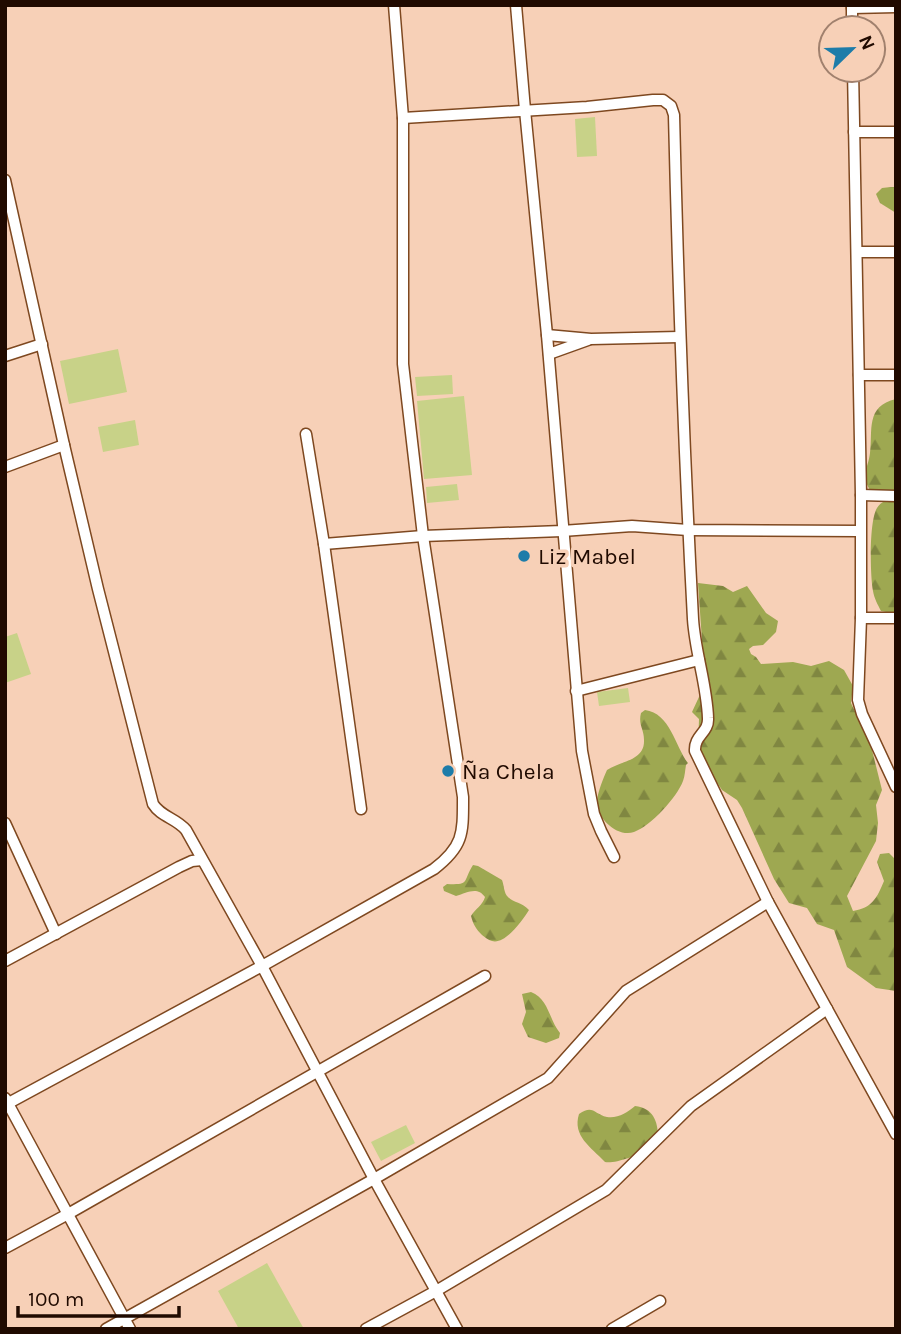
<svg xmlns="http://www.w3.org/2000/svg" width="901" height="1334" viewBox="0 0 901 1334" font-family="Karla,sans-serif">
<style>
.forest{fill:url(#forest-firs)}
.pitch{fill:#c8d288}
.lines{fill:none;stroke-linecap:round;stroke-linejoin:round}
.minor-casing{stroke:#7e4820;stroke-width:13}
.minor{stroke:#fff;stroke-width:10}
.poi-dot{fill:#1d7ca9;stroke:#f7d0b7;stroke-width:2.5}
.labels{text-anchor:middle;stroke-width:7;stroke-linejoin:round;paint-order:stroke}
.poi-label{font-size:23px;fill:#200a00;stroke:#f7d0b7;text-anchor:start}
</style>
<defs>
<pattern id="forest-firs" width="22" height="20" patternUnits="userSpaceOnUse" patternTransform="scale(1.75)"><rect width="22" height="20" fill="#9ea851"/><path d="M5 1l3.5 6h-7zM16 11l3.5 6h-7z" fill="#808741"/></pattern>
</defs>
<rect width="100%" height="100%" fill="#f7d0b7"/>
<!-- forest -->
<g class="forest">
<path d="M891,187h5v26l-16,-10 -4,-9 6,-6z"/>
<path d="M896,399v97l-26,-6c-10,-17 -2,-20 0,-37 3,-22 -5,-47 26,-54z"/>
<path d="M896,498v116l-15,-3c-3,-6 -7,-13 -8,-20 -3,-16 -4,-70 4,-83 4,-7 11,-8 19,-10z"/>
<path d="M698,583l25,3 10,6 14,-6 19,27 12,8 -2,11 -13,13 -10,1 -4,3 2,5 5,3 5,7 32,-2 18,4 18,-5 15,9 9,16 -2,17 20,43 11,44 -6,15 2,18 -2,18 -29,55 6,15c19,-3 24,-13 31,-30l-7,-19 3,-8 9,-1 6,6 1,132 -20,-3 -29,-21 -13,-37 -17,-6 -10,-16 -18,-5 -15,-24 -32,-71 -5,-8 -15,-10 -16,-24 -8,-17 1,-30 -7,-7 13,-28z"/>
<path d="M645,710c25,3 30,36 43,53l-2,2c-1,5 -1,11 -3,16 -6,16 -32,45 -49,51 -16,6 -38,-14 -37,-31 1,-10 6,-22 10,-31 13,-9 38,-9 37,-30 0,-11 -6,-15 -3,-27z"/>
<path d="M473,865l5,1 24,14c2,5 2,14 6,17 6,6 14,5 21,13 -6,10 -24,35 -37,31 -4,-1 -7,-4 -10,-6 -6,-6 -9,-11 -11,-19 4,-7 12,-11 14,-19 -8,-11 -18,-4 -29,-1l-12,-5 -1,-4 4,-3c24,1 15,-2 26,-19z"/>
<path d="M531,992c18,7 18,28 29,41l-1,5 -13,5 -18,-6 -6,-13 4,-12 -4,-18z"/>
<path d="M635,1106c18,2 23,15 23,31 -4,4 -8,10 -13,13 -8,6 -31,14 -40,12 -14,-15 -33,-26 -26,-48 14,-10 15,0 28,3 10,2 21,-5 28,-11z"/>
</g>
<!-- pitch -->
<g class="pitch">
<path d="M595,117l2,39 -20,1 -2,-38z"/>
<path d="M118,349l9,43 -58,12 -9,-43z"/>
<path d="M452,375l1,19 -36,2 -2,-19z"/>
<path d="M464,396l8,79 -48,4 -7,-78z"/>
<path d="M135,420l4,25 -36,7 -5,-25z"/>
<path d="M457,484l2,16 -32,3 -1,-16z"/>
<path d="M17,633l14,41 -26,9v-46z"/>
<path d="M628,688l2,14 -31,4 -2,-14z"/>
<path d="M406,1125l9,18 -34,18 -10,-19z"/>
<path d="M267,1263l37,66h-65l-21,-38z"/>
</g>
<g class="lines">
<!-- minor casing -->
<g class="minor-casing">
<g id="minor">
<path d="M516,5l9,105 22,225 35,416 12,63 7,17 13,26"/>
<path d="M852,5v23"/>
<path d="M852,8l44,-1"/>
<path d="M853,70l8,425v123l-3,82 4,14 34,73"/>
<path d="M403,118l184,-11 66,-7h10l8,6 3,9c4,168 10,336 19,504 2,33 14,66 15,99 1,15 -14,17 -13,33l73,151 128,232"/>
<path d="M854,132h42"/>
<path d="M5,180l59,265 34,144 55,215c8,13 23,14 33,26l76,136 112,213 83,150"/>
<path d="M857,252h39"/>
<path d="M547,335l44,4 88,-2"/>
<path d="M549,354l39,-14"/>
<path d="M5,356l37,-12"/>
<path d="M859,375h37"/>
<path d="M306,434l18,110 37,265"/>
<path d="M5,467l59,-22"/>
<path d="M861,495l35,1"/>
<path d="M324,544l99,-8 139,-5 70,-5 56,4 172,1"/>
<path d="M861,618h35"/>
<path d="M576,691l123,-31"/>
<path d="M5,823l51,111"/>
<path d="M5,961l174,-94 13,-6 10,-1"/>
<path d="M5,1098l125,231"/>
<path d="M5,1105l257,-139 172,-97c30,-23 29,-36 29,-72l-40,-261 -20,-172v-246l-9,-113"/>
<path d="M5,1248l63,-34 417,-238"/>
<path d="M106,1329l268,-150 174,-101 78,-87 142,-89"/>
<path d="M366,1329l70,-38 170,-101 85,-84 136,-97"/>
<path d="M612,1329l48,-28"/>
</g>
</g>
<!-- minor -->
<use href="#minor" class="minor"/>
</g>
<!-- markers -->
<g class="poi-dot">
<circle cx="524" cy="556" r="7"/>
<circle cx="448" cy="771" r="7"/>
</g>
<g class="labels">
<!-- poi labels -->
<g class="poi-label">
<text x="538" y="564">Liz Mabel</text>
<text x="462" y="779">Ña Chela</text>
</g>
</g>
<!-- border -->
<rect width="901" height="1334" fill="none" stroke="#200a00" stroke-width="14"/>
<!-- north arrow -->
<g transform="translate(852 49) rotate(67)"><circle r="33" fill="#f7d0b7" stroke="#a1816e" stroke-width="2"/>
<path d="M0-5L12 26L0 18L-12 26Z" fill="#1d7ca9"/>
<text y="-10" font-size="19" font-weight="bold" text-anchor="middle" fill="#200a00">N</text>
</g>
<!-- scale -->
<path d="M18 1306v10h161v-10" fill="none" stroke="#200a00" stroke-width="3.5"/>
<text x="28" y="1306" font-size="21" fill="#200a00" stroke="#f7d0b7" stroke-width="5" paint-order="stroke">100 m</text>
</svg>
